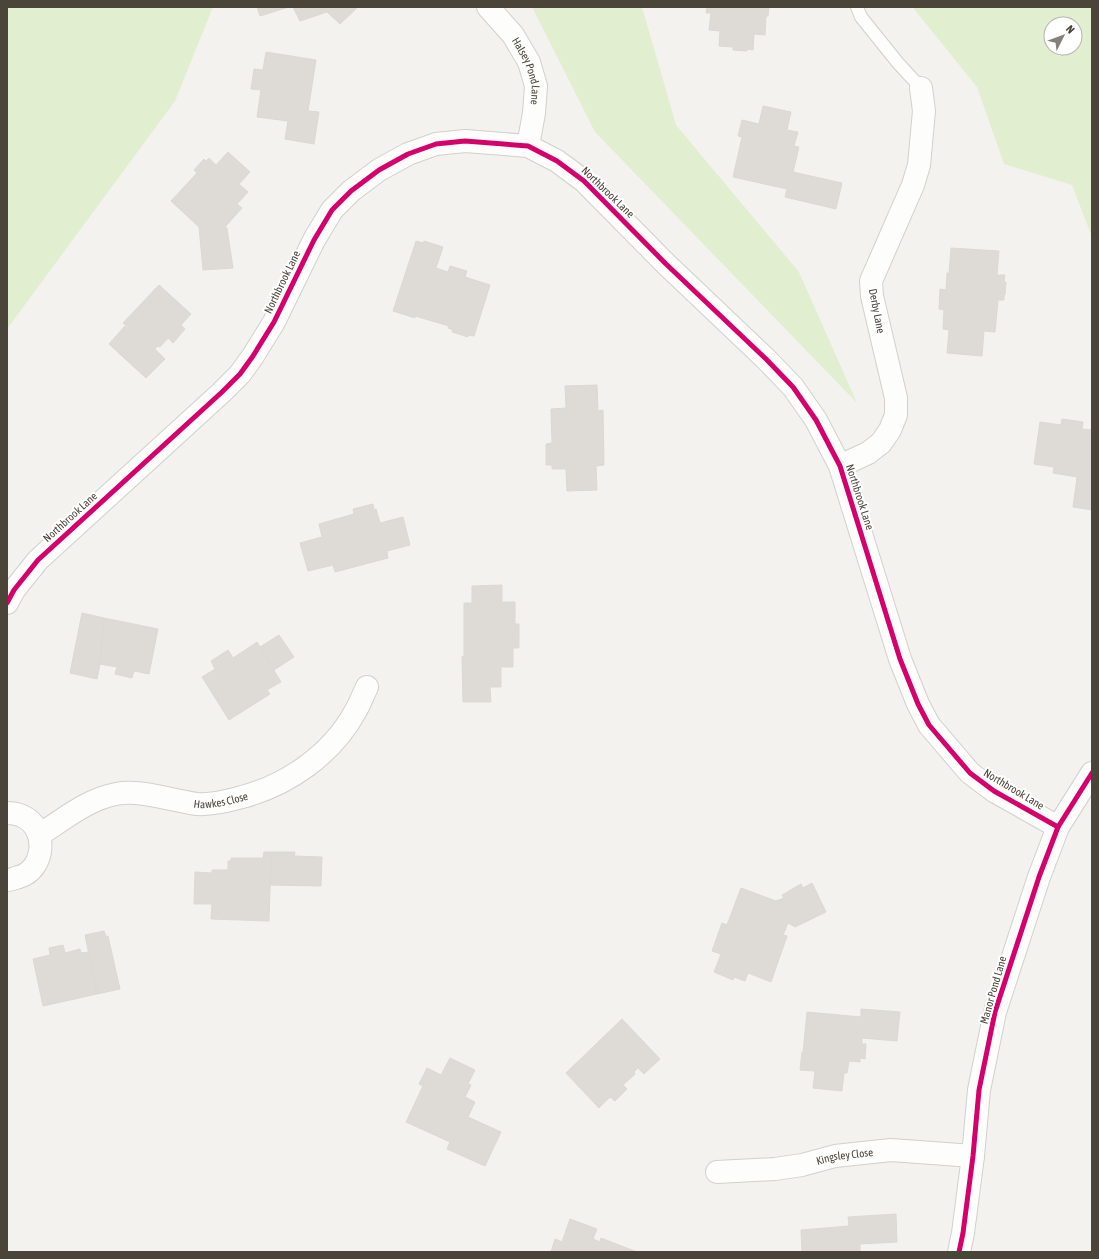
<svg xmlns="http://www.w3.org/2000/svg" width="1099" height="1259" viewBox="0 0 1099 1259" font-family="'Asap Condensed',sans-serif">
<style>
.green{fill:#e1eecf;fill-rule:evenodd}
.building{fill:#dedbd6;stroke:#dcd9d4}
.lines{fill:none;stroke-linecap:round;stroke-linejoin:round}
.service-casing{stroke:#d2d0cb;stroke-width:14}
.minor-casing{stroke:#d2d0cb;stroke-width:24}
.service{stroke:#fdfdfc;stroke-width:12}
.minor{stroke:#fdfdfc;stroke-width:22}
.cycleway-casing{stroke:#fff;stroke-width:8}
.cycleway{stroke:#d6006c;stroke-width:5}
.labels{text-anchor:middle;stroke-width:4;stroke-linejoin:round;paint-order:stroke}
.street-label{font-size:11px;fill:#4b4439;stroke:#fff}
</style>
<rect width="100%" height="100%" fill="#f4f2ee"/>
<!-- green -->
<g class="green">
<path d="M7,7h206l-38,94 -168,228z"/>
<path d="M532,7h110l34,118 123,147 58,131 -262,-271z"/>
<path d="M914,7h178v230l-20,-52 -68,-21 -27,-77 -63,-78zM1051,24h24v24h-24z"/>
</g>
<!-- building -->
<g class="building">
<path d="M257,7h32l-29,9z"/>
<path d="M293,7h65l-18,17 -13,-12 -27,9z"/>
<path d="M707,7h62l-1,9h-2l-1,19 -11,-1 -1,16 -6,-1v2l-14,-1v-3l-14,-1 1,-15 -11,-1 2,-17h-5z"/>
<path d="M266,52l50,8 -8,51 11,1 -5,32 -29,-5 3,-18 -31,-4 4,-27 -10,-1 3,-20 9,1z"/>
<path d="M763,106l28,6 -4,18 11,2 -4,14 5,1 -6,25 49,11 -6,26 -51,-12 2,-8 -54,-12 9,-40 -4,-1 4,-16 17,4z"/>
<path d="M228,152l22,20 -11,12 9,8 -11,12 5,4 -17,19 2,1 6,40 -30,2 -4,-43 -28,-26 26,-28 -3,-3 10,-11 2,2 3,-3 7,7z"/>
<path d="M416,241l7,2 1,-2 19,6 -7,21 12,4 2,-6 17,5 -2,6 25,8 -16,51 -6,-1v2l-16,-5 1,-2 -5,-2 1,-2 -34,-10v2l-22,-7z"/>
<path d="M951,248l48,3 -2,24h8l-1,7h2l-1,13h-1v5h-6l-3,32 -11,-1 -2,25 -35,-3 2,-23 -6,-1 1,-19 -5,-1 1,-20 6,1 1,-17h2z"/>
<path d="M159,285l32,29 -10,11 4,4 -12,14 -5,-5 -8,9 -2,-1 -3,3 -32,-26z"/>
<path d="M125,326l30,23 10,10 -19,19 -37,-34z"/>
<path d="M597,385l1,26 5,-1 1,55 -8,1 1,24 -30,1 -1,-22h-14v-4h-6v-21l6,-1 -1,-34 15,-1 -1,-22z"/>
<path d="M1062,419l21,3 -1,7 10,1v80l-19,-3 4,-30 -24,-4 1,-6 -20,-3 6,-42 21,3z"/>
<path d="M373,504l1,6 2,-1 4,14 23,-6 7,28 -23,6 1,7 -53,14 -2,-7 -25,6 -8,-28 22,-6 -3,-13 35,-10 -1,-5z"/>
<path d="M502,585v17h13v22h4v24h-6v19h-12v20h-11l1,15h-28l-1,-46 2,1v-54h8v-17z"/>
<path d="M82,613l22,5 -4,46 -3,15 -27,-6z"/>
<path d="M104,618l54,11 -9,45 -15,-3 -2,7 -17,-4 2,-7 -17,-3z"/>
<path d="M279,635l15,22 -20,13 -14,-23z"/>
<path d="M257,642l24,40 -14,8 3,4 -41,26 -27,-43 13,-8 -4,-8 17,-11 5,8z"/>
<path d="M264,852h31l-1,4 28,1 -1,29 -51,-1 1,-27 -8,1z"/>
<path d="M231,858h40l-2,63 -58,-2 1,-15h-18l1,-32 17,1v-3h16v-9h3z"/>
<path d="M812,883l14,29 -31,15 -7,-4 -5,12 4,1 -16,46 -23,-9 -3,8 -11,-4 -1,3 -19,-8 7,-18 -9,-3 10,-28 5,2 14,-37 35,13 8,-3 -2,-3 19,-11 2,4z"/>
<path d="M104,931l2,6 2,-1 12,53 -23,5 -12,-59z"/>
<path d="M63,945l2,8 15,-4 1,4 8,-1 8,42 -54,12 -10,-47 17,-4 -1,-7z"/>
<path d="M861,1009l39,3 -3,29 -35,-3v6h4l-1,15 -5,-1v4l-11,-1 -2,12h-3l-2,18 -29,-3 2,-17 -15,-1 2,-18h1l4,-40 54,5z"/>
<path d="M622,1019l38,40 -16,15 -6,-6 -4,4 1,2 -12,11 4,4 -12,12 -5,-4 -11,11 -33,-35z"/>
<path d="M450,1058l25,12 -7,14 3,1 -6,12 10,5 -7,15 33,15 -16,34 -38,-17 3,-7 -44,-20 17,-36 -4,-2 8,-16 14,7z"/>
<path d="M896,1214l1,28 -37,2v8h-58l-1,-22 48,-4 -1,-9z"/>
<path d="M570,1219l27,10 -4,10 7,3 1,-4 36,14h-86l4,-13 7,3z"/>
</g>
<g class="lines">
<!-- service casing -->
<g class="service-casing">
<path id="service" d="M857,7l4,10 37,46 23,25"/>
</g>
<!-- minor casing -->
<g class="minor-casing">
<g id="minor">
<path id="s1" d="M488,7l25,28 16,27 7,24 -2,27 -6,33"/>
<path d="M840,466l28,-13 13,-10 9,-13 6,-15v-17l-24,-102 -1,-15 42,-96 6,-20 5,-54 -3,-23"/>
<path d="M7,603l7,-13 24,-30 184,-168 18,-18 13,-18 21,-34 40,-82 18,-30 19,-19 28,-21 29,-16 28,-10 29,-3 63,5 29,15 27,20 82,83 100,95 27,28 23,33 24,46 60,193 18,45 11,21 41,48 24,18 64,36"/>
<path d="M7,813c5,0 11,1 15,3 26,11 24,53 -3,61 -4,1 -8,3 -12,3"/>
<path id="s2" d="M39,835c24,-15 49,-36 77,-41 25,-5 56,7 81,10 15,1 31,-3 45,-7 46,-12 90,-43 113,-85 5,-8 8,-17 12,-25"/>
<path id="s3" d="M717,1172l58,-3 27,-4 33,-9 56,-6 82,6"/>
<path d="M959,1252l4,-19 10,-77 6,-66 16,-78 44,-135 19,-50 34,-54"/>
</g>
</g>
<!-- service -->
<use href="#service" class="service"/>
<!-- minor -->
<use href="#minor" class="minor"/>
<!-- cycleway casing -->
<g class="cycleway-casing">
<g id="cycleway">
<path d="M7,603l7,-13 24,-30 184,-168 18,-18 13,-18 21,-34 40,-82 18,-30 19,-19 28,-21 29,-16 28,-10 29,-3 63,5 29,15 27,20 82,83 100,95 27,28 23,33 24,46 60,193 18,45 11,21 41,48 24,18 64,36"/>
<path d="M959,1252l4,-19 10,-77 6,-66 16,-78 44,-135 19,-50 34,-54"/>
</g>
</g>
<!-- cycleway -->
<use href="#cycleway" class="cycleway"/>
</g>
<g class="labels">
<!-- street labels -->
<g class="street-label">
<text dy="4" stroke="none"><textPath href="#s1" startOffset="77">Halsey Pond Lane</textPath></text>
<text transform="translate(608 192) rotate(44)" y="4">Northbrook Lane</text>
<text transform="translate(282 282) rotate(-64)" y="4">Northbrook Lane</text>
<text transform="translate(877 311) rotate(79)" y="4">Derby Lane</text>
<text transform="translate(860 497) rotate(72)" y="4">Northbrook Lane</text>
<text transform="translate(70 517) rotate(-42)" y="4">Northbrook Lane</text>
<text transform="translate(1014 789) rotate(31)" y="4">Northbrook Lane</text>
<text dy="4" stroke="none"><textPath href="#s2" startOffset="194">Hawkes Close</textPath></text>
<text transform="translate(993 990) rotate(-74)" y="4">Manor Pond Lane</text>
<text dy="4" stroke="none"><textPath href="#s3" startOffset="129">Kingsley Close</textPath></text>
</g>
</g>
<!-- border -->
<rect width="1099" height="1259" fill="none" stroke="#4b4439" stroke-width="16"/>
<!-- north arrow -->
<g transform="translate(1063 36) rotate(48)"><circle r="19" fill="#ffffff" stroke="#b7b4b0"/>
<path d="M0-3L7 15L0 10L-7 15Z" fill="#868178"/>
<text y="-6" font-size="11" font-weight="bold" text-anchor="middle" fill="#4b4439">N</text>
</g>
</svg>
